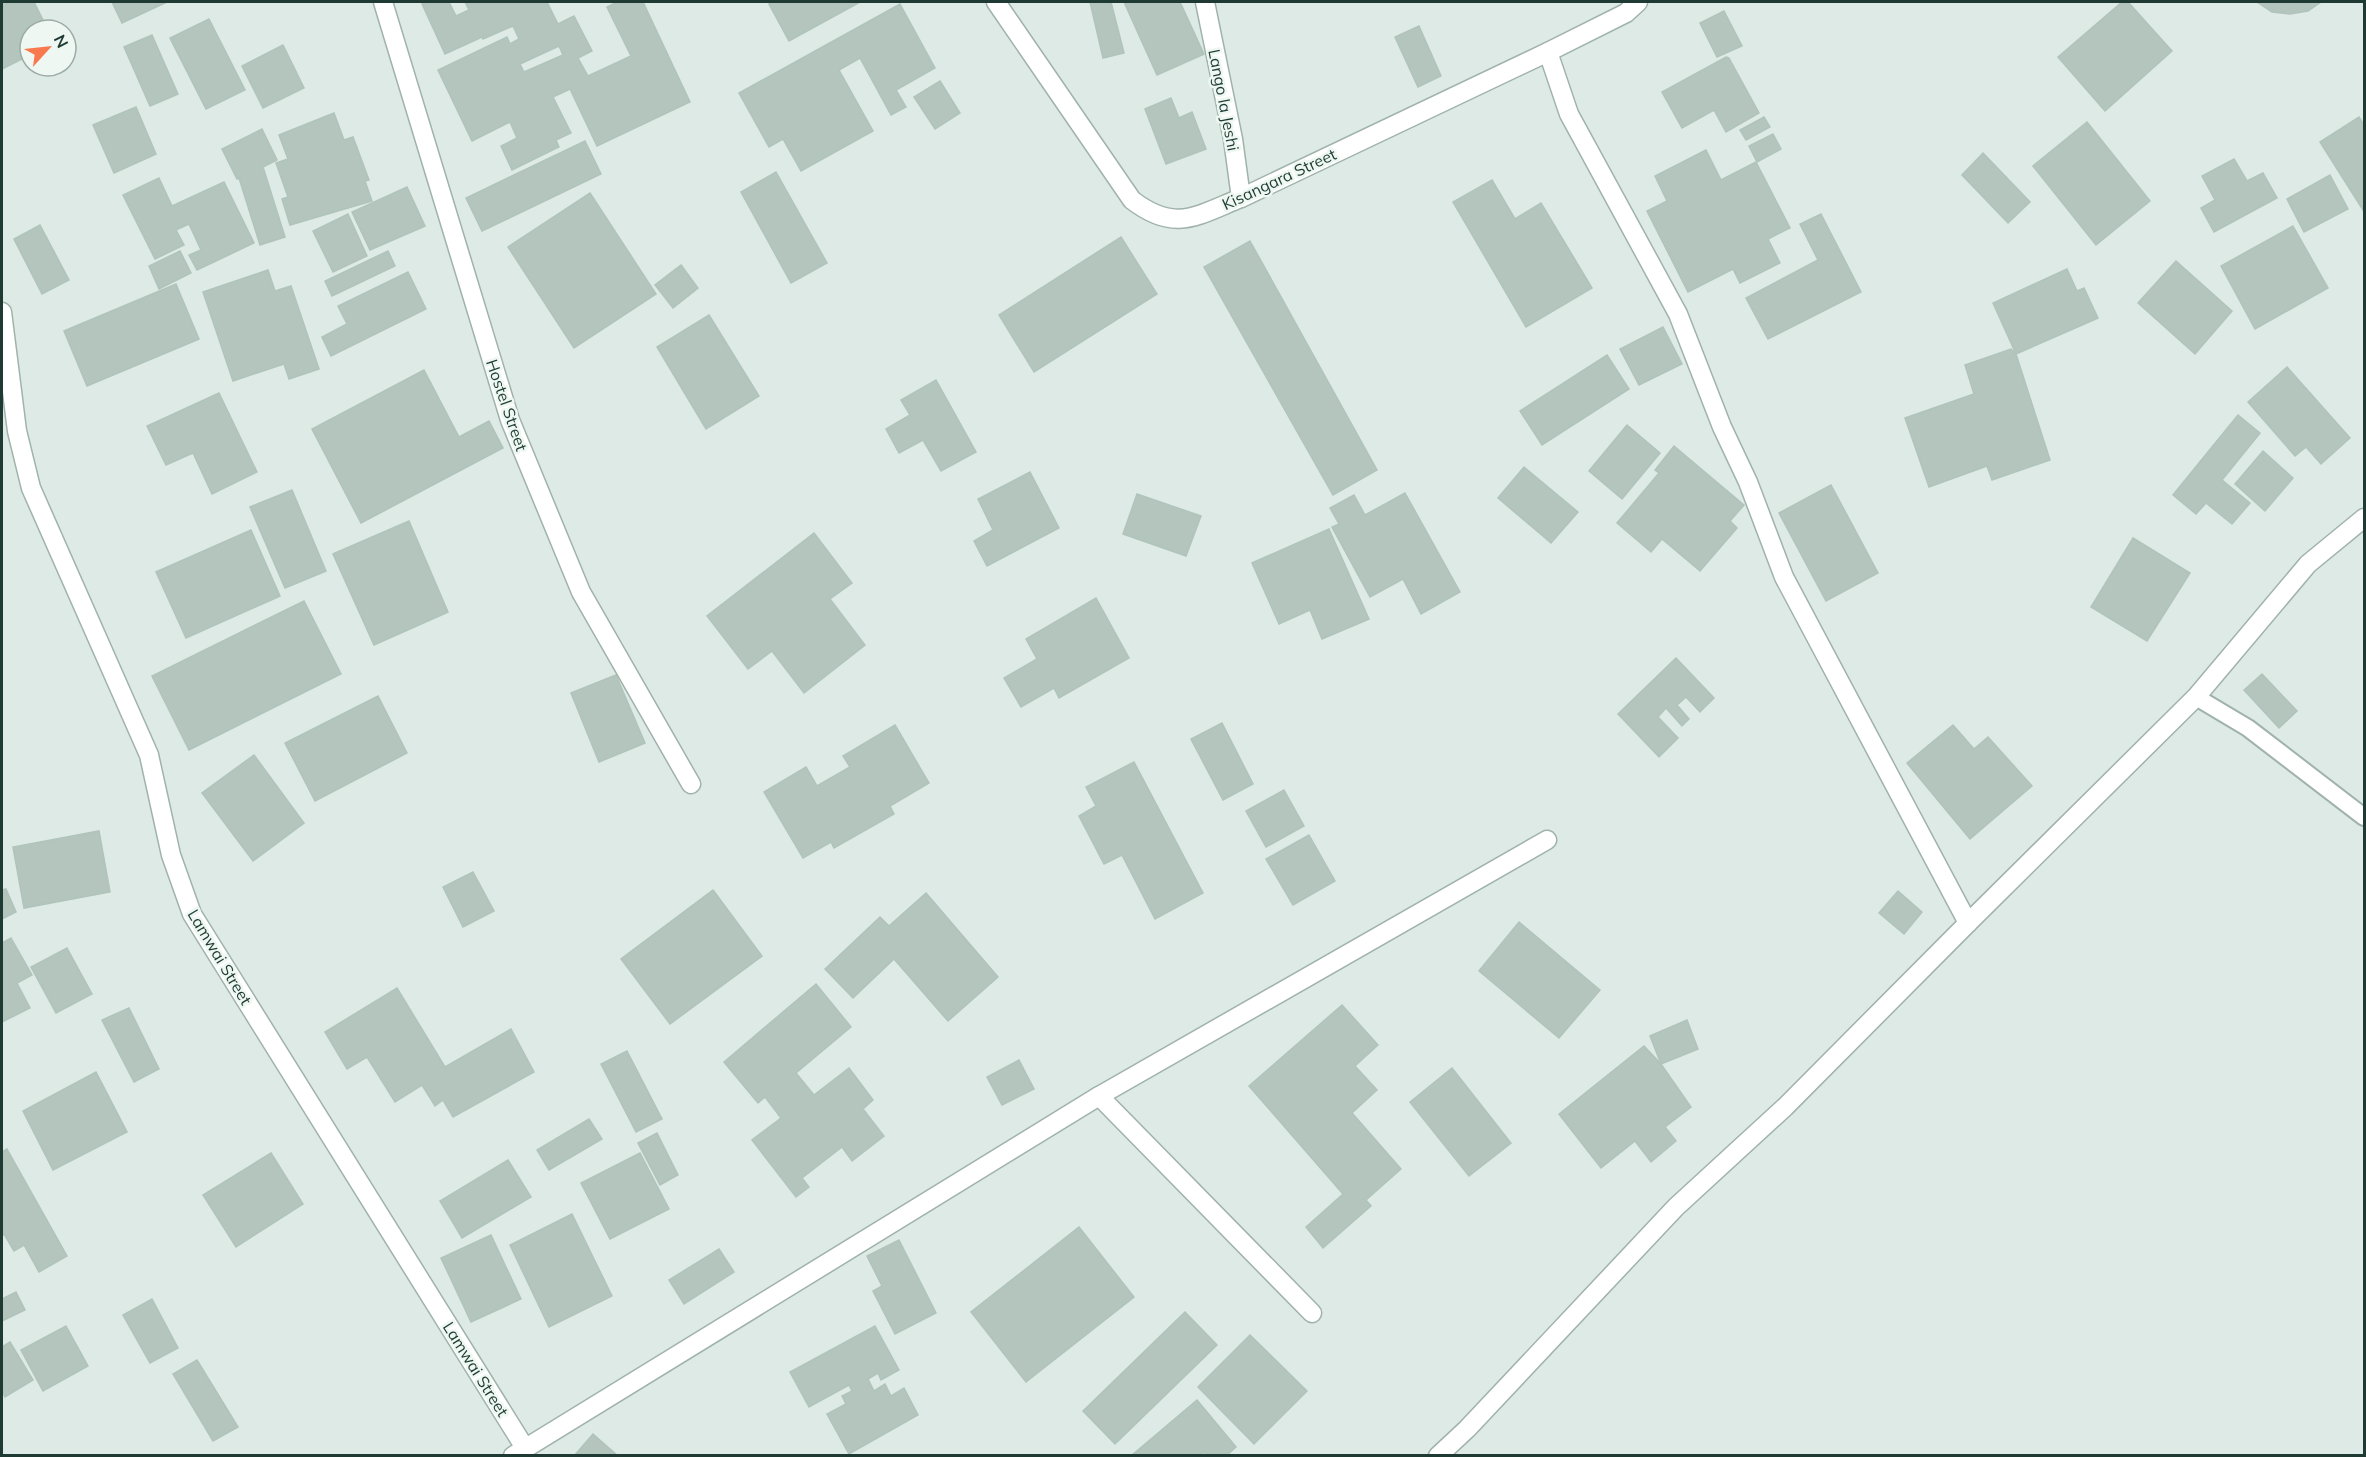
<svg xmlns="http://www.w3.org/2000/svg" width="2366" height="1457" viewBox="0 0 2366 1457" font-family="Mulish,sans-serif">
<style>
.building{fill:#b3c5bd;stroke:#b0c4bc;stroke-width:1.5;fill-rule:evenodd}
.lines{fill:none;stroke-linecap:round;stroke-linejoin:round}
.service-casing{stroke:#a0b2ac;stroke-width:20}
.minor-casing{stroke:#a0b2ac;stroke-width:21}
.service{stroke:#fff;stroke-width:16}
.minor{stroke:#fff;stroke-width:18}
.labels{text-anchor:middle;stroke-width:5;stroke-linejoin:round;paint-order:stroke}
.street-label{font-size:16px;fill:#1e3a33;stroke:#eef7f2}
</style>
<rect width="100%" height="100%" fill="#ddeae5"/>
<!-- building -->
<g class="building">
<path d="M2,2h32l14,28h-18v25l-28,14z"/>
<path d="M112,2h55l-45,21z"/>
<path d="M428,2h21l7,14 13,-6 -4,-8h82l11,22 16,-8 18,35 -14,7 10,18 43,-20 -24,-49 10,-5h26l47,100 -93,44 -27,-57 -17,8 18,36 -15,7 3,7 -47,23 -11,-24 16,-8 -7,-16 -38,19 -34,-71 69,-33 3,7 9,-5 -6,-13 -30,13 -1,-2 -37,17 -23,-50zM559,46l4,9 -39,17 -4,-8z"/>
<path d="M773,2h87l-71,39 -20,-37z"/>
<path d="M1090,2h21l13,51 -21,5z"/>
<path d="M1124,2h56l24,52 -47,21z"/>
<path d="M2122,2h6l44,49 -67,60 -47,-54z"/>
<path d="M2257,2h64l-13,9 -18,3 -18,-2z"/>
<path d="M900,4l35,64 -39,22 10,17 -15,8 -31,-57 -21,12 34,61 -72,40 -18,-32 -14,8 -30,-54z"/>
<path d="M1724,11l18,35 -25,11 -17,-34z"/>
<path d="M209,19l36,71 -39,19 -36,-71z"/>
<path d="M1419,26l22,50 -23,11 -23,-50z"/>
<path d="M152,35l26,59 -28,12 -26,-59z"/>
<path d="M283,45l21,43 -41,20 -21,-42z"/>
<path d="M1726,57l3,1 30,55 -33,19 -12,-22 -32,18 -20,-36z"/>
<path d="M940,81l20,32 -25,16 -21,-32z"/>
<path d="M1171,98l8,20 13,-6 14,37 -40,15 -21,-55z"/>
<path d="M136,107l20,47 -42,19 -21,-48z"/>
<path d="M334,113l10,27 9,-3 16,43 -4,1 7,20 -82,24 -8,-26 6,-2 -12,-34 12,-4 -9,-24z"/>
<path d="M1764,117l6,10 -24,13 -6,-10z"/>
<path d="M2359,117l5,8v84l-1,1 -43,-68z"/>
<path d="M2087,122l63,79 -54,44 -63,-79z"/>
<path d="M262,129l15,31 -14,7 22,70 -25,8 -21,-67 -2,1 -15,-30z"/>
<path d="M1773,134l8,15 -24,13 -8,-16z"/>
<path d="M585,141l16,33 -119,57 -16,-33z"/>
<path d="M1706,150l15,30 35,-18 34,66 -22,11 12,24 -40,20 -7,-14 -45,23 -41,-81 20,-10 -12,-25z"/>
<path d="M1983,153l47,49 -22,21 -46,-48z"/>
<path d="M2234,159l13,22 16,-8 14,25 -63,34 -13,-24 14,-8 -13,-24z"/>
<path d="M776,172l51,91 -36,20 -50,-91z"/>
<path d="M2330,175l18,34 -44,23 -17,-33z"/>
<path d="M159,178l13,28 52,-24 30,61 -57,27 -8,-15 12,-5 -12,-26 -13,6 8,15 -29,14 -32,-64z"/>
<path d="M1492,180l23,39 26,-16 51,85 -66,39 -73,-125z"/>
<path d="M407,187l18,39 -55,24 -18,-38z"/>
<path d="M590,193l66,101 -82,54 -66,-101z"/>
<path d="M348,214l19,42 -34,16 -20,-41z"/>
<path d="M1821,214l40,78 -93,47 -22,-41 72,-38 -18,-36z"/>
<path d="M40,225l29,55 -27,14 -28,-55z"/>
<path d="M2293,226l35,62 -73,41 -34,-63z"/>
<path d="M1121,237l36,57 -123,78 -35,-57z"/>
<path d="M1250,241l127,229 -44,25 -129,-228z"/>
<path d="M180,251l11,22 -32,16 -10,-23z"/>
<path d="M388,251l7,15 -63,30 -7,-15z"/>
<path d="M2176,261l56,50 -37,43 -57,-51z"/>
<path d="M681,265l17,23 -25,20 -18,-23z"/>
<path d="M2067,269l10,22 7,-3 14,30 -82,36 -23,-51z"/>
<path d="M268,270l7,21 16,-5 28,83 -30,10 -5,-15 -51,17 -30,-89z"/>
<path d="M408,272l18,37 -95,47 -9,-19 25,-13 -9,-18z"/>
<path d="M176,284l23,55 -112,47 -23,-55z"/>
<path d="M709,315l50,81 -53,33 -49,-82z"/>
<path d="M1663,327l19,37 -43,21 -19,-36z"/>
<path d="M2011,349l5,5 34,106 -58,20 -5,-14 -58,21 -24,-69 69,-24 -9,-29z"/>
<path d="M1607,355l22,34 -87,56 -22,-34z"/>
<path d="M2287,367l63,71 -29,26 -15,-17 -11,9 -47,-54z"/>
<path d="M424,370l35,67 30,-16 14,27 -142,75 -49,-94z"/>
<path d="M936,380l40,72 -35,19 -18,-31 -24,13 -13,-24 24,-14 -9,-15z"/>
<path d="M219,393l38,79 -45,22 -19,-41 -27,12 -19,-39z"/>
<path d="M2238,415l22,18 -38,47 28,23 -18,21 -26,-21 -10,11 -23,-19z"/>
<path d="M1627,425l33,28 -38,46 -33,-28z"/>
<path d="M1674,446l70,59 -14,16 7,7 -37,43 -38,-32 -11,13 -34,-29 42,-50 -4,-3z"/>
<path d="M2263,451l30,27 -28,33 -30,-27z"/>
<path d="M1524,467l54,45 -27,31 -53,-45z"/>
<path d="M1030,472l29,56 -72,38 -13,-25 19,-11 -15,-31z"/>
<path d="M1831,485l47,88 -52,28 -47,-88z"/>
<path d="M292,490l34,81 -41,17 -35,-81z"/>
<path d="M1405,493l55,99 -39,22 -18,-35 -33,18 -38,-70 7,-3 -9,-16 24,-13 11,20z"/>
<path d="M1137,494l64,22 -15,40 -63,-22z"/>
<path d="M409,521l39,91 -74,33 -41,-91z"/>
<path d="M1329,529l40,90 -47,20 -12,-29 -31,14 -27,-61z"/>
<path d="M251,530l29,66 -94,42 -30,-66z"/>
<path d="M814,533l38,50 -22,16 35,46 -61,48 -32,-42 -24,18 -41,-53z"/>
<path d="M2133,538l57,35 -43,68 -56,-34z"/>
<path d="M1096,598l33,60 -70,40 -5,-10 -33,19 -17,-29 33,-19 -11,-20z"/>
<path d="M304,601l37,73 -152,76 -37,-74z"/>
<path d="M1676,658l38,40 -14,14 -14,-15 -9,8 12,14 -7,7 -16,-18 -8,9 20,21 -19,19 -41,-43z"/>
<path d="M2262,674l35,37 -18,17 -35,-38z"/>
<path d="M616,675l29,68 -46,19 -28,-69z"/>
<path d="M378,696l29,57 -92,48 -30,-58z"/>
<path d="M1222,723l31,61 -30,16 -32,-61z"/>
<path d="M895,725l34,58 -39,23 4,8 -60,34 -3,-6 -28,16 -39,-66 42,-25 11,19 33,-19 -7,-11z"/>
<path d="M1953,725l21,24 14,-12 44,49 -62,53 -63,-76z"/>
<path d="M254,755l50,68 -51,38 -51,-68z"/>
<path d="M1134,762l69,131 -48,26 -33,-64 -18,9 -25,-48 17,-10 -10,-19z"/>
<path d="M1284,790l20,36 -38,21 -20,-36z"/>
<path d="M99,831l11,61 -86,16 -11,-61z"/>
<path d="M1309,835l26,46 -42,24 -27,-46z"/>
<path d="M473,872l21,39 -31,16 -20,-40z"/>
<path d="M6,889l10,23 -14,7v-29z"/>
<path d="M713,890l49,66 -92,68 -49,-65z"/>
<path d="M1898,891l24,21 -18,22 -25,-21z"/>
<path d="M926,893l72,84 -50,44 -54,-62 -41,39 -28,-29 55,-52 9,9z"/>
<path d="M1519,922l81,68 -41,48 -80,-67z"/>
<path d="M11,938l21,37 -15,8 13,25 -28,14v-79z"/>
<path d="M67,948l25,46 -36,19 -25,-46z"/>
<path d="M816,984l35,43 -55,46 18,22 35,-27 24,32 -10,9 21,27 -32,25 -10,-14 -40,31 7,9 -13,10 -44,-57 29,-22 -16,-21 -7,6 -34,-41z"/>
<path d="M397,988l48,79 66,-38 23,43 -81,45 -10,-17 -8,6 -13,-21 -27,17 -28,-45 -20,12 -22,-37z"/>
<path d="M1342,1005l36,40 -23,21 22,24 -25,23 49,56 -35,31 5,6 -48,42 -17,-21 37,-33 -94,-108z"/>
<path d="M129,1008l30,61 -25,13 -32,-62z"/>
<path d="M1687,1020l11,29 -37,15 -11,-28z"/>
<path d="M1644,1046l17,18 30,43 -26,20 11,14 -25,21 -16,-21 -34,27 -42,-54z"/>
<path d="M627,1051l35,68 -26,13 -35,-68z"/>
<path d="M1019,1060l15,29 -32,16 -15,-28z"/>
<path d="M1452,1068l59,75 -42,33 -59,-74z"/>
<path d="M96,1072l31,60 -74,38 -30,-59z"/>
<path d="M589,1119l13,20 -53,31 -12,-20z"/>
<path d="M657,1133l21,42 -18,10 -22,-42z"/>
<path d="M7,1149l60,107 -28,16 -15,-27 -10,6 -10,-17 -2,2v-84z"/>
<path d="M271,1153l32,51 -67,43 -33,-52z"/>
<path d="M640,1153l29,56 -59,30 -29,-56z"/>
<path d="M508,1160l23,37 -69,41 -22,-37z"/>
<path d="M572,1214l40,82 -63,31 -39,-82z"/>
<path d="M1079,1227l55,70 -108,85 -55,-70z"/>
<path d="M491,1235l30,64 -50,23 -30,-64z"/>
<path d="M899,1240l37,73 -41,21 -22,-43 9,-5 -15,-30z"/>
<path d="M719,1249l15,23 -50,32 -15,-24z"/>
<path d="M16,1292l9,18 -23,11v-22z"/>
<path d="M152,1299l26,49 -28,15 -27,-48z"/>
<path d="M1185,1312l32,33 -102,99 -32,-33z"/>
<path d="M66,1326l22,40 -45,25 -22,-41z"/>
<path d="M875,1326l24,44 -18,10 -3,-7 -10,6 6,12 11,-7 6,12 13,-8 14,27 -69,39 -22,-40 19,-10 -4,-8 10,-5 -3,-6 -40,22 -19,-35z"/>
<path d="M1250,1335l57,56 -53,53 -56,-57z"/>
<path d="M10,1342l23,38 -28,17 -3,-6v-44z"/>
<path d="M197,1360l41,67 -25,14 -40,-67z"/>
<path d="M1197,1400l39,47 -10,9h-19l-3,-4 -4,4h-69z"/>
<path d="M593,1434l25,22h-44z"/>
</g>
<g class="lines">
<!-- service casing -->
<g class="service-casing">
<path id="service" d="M2196,697l52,31 116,89"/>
</g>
<!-- minor casing -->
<g class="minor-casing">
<g id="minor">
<path d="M383,2l127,418 71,172 110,192"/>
<path d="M996,2l136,198c43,33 64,16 109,-2l307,-146 78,-39 12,-11"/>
<path d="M1205,2l28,137 8,59"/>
<path d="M1548,52l21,62 109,200 44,113 26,55 36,95 184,346"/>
<path d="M2,312l15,119 14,57 118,267 22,100 21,59 333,534"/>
<path d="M1099,1096l213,217"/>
<path d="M513,1456l586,-360 448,-256"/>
<path d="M1438,1456l29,-27 209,-222 109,-100 183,-184 228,-226 112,-133 56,-46"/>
</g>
</g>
<!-- service -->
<use href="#service" class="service"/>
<!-- minor -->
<use href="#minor" class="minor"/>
</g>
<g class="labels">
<!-- street labels -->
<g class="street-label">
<text transform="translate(1224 100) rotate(79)" y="6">Lango la Jeshi</text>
<text transform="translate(1279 179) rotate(-25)" y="6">Kisangara Street</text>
<text transform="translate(507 405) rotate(71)" y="6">Hostel Street</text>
<text transform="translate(220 957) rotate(59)" y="6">Lamwai Street</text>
<text transform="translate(476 1369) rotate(58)" y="6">Lamwai Street</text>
</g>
</g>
<!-- border -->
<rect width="2366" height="1457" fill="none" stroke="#1e3a33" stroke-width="6"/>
<!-- north arrow -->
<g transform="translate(48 48) rotate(63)"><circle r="28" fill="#eef7f2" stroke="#9baba6" stroke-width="1.5"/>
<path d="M0-4.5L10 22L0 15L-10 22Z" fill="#f8794d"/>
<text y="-9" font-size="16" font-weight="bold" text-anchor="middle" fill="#1e3a33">N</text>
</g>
</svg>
